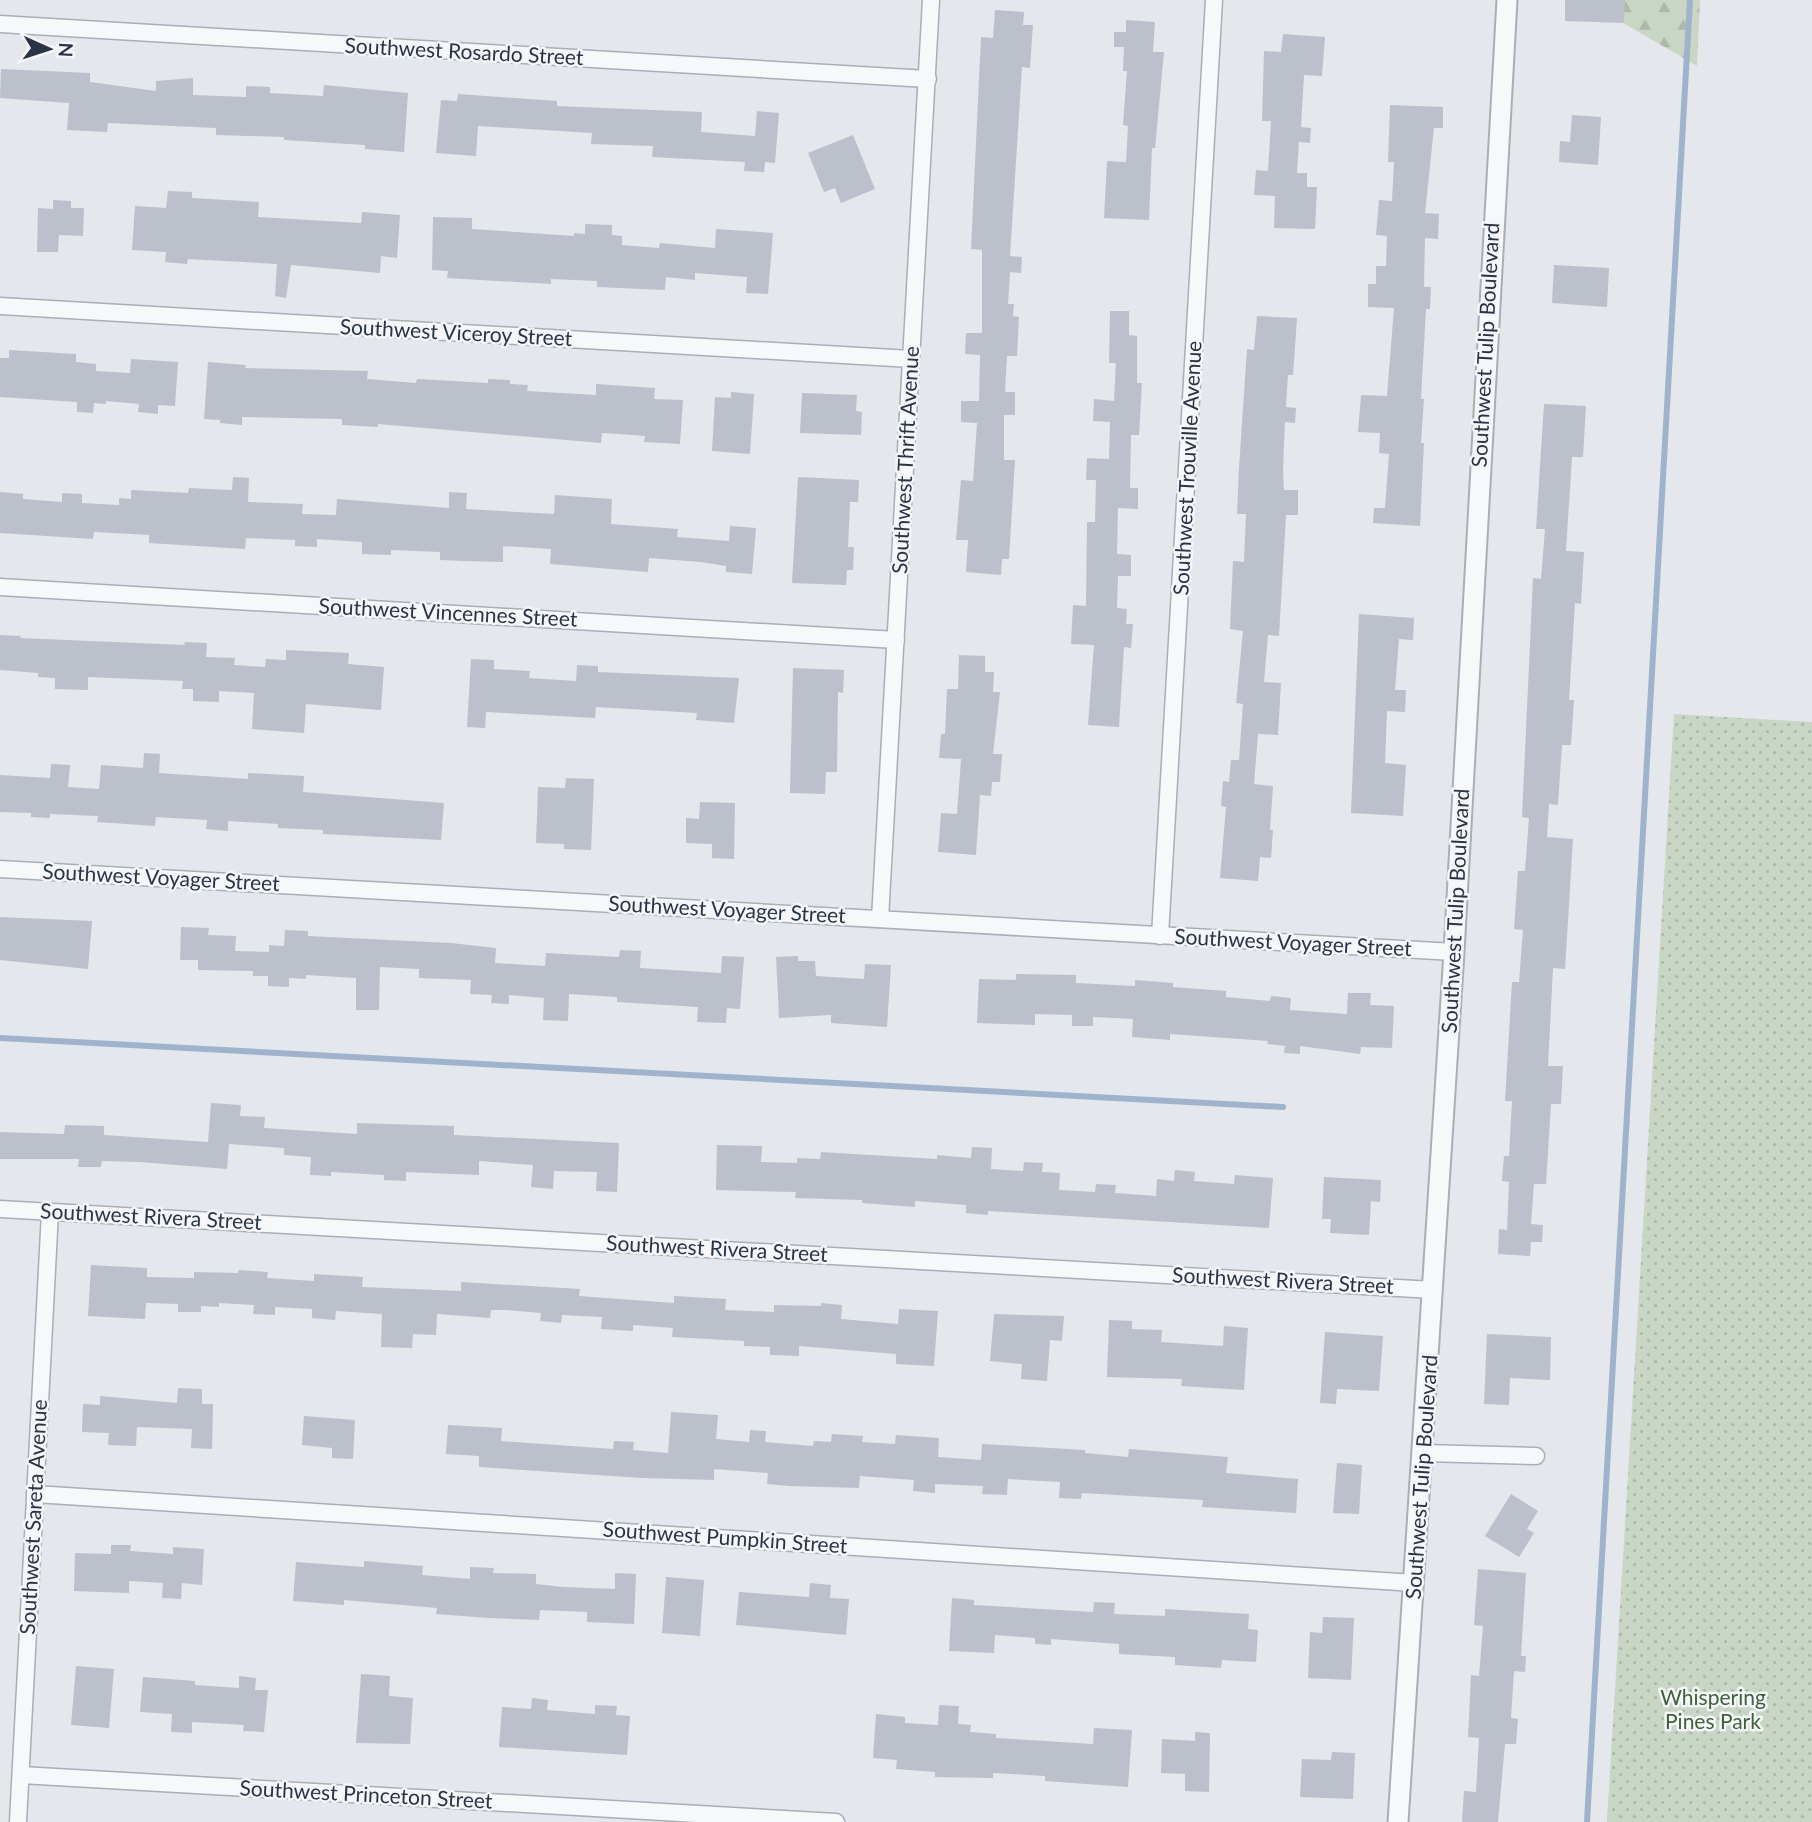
<svg xmlns="http://www.w3.org/2000/svg" width="1812" height="1822" viewBox="0 0 1812 1822" font-family="Lato,sans-serif">
<style>
.grass{fill:url(#grass-dots)}
.forest{fill:url(#forest-firs)}
.lines{fill:none;stroke-linecap:round;stroke-linejoin:round}
.stream{stroke:#9fb4cc;stroke-width:6}
.building{fill:#bbc0ca}
.minor-casing{stroke:#a9aeb7;stroke-width:19}
.tertiary-casing{stroke:#a9aeb7;stroke-width:23}
.minor{stroke:#f7f8fa;stroke-width:16}
.tertiary{stroke:#f7f8fa;stroke-width:19}
.labels{text-anchor:middle;stroke-width:5;stroke-linejoin:round;paint-order:stroke}
.street-label{font-size:21px;fill:#2b3445;stroke:#f4f6f9}
.park-label{font-size:21px;fill:#3f6138;stroke:#f4f6f9}
</style>
<defs>
<pattern id="grass-dots" width="8" height="8" patternUnits="userSpaceOnUse" patternTransform="scale(1.75)"><rect width="8" height="8" fill="#c9d6c5"/><path d="M2 2h.1M6 6h.1" fill="none" stroke="#adb8ab" stroke-width="1.8" stroke-linecap="round"/></pattern>
<pattern id="forest-firs" width="22" height="20" patternUnits="userSpaceOnUse" patternTransform="scale(1.75)"><rect width="22" height="20" fill="#c9d6c5"/><path d="M5 1l3.5 6h-7zM16 11l3.5 6h-7z" fill="#adb8ab"/></pattern>
</defs>
<rect width="100%" height="100%" fill="#e4e7ec"/>
<!-- grass -->
<path class="grass" d="M1674,714l138,8v1100h-205z"/>
<!-- forest -->
<path class="forest" d="M1584,0h116l-3,66z"/>
<g class="lines">
<!-- stream -->
<g class="stream">
<path d="M0,1038l1283,69"/>
<path d="M1587,1822l103,-1822"/>
</g>
</g>
<!-- building -->
<g class="building">
<path d="M1565,0h60l-1,23 -59,-2z"/>
<path d="M995,10l29,2 -1,13h10l-3,43 -8,-1 -12,189 12,1 -1,16 -11,-1 -2,32h6l-1,12 6,1 -2,39h-10l-2,36h10v23h-11v45h11l-6,99h-7l-1,16 -35,-3 2,-32h-12l5,-60 12,1 4,-58 -16,-1v-21h18l1,-46 -15,-1 1,-21h16v-83l-11,-1 10,-212 12,1z"/>
<path d="M1126,20l29,2 -2,30h11l-9,96h-3l-3,72 -45,-2 3,-57 19,1 2,-36 -5,-1 4,-54h-4l1,-24h-10v-15h12z"/>
<path d="M1283,34l42,3 -3,39 -18,-1 -3,52 10,1 -1,15 -11,-1 -2,31h10v14h10l-2,42 -41,-1 1,-32 -21,-1 2,-25 12,1 3,-50h-9l2,-70 17,1z"/>
<path d="M1,69l89,4v9l66,9v-10l37,-3v17l53,2v-11l24,1v6l53,3 1,-11 84,8 -4,59 -39,-3v-4l-81,-5v-3l-68,-2v-7l-108,-5 -1,9 -40,-2 2,-27 -69,-5z"/>
<path d="M458,94l99,7v5l145,6 -1,20 54,4 2,-25 22,2 -4,50 -10,-1 -1,10 -20,-1 1,-9 -93,-5 1,-11 -62,-2 1,-11 -114,-7 -2,30 -40,-3 5,-53 16,1z"/>
<path d="M1390,105l53,2v21h-9l-9,85 14,1 -1,25 -13,-1 -1,49h7l-1,22h-4l-5,90h3l-3,44h3l-4,83 -47,-3 1,-15h11l4,-54 -10,-1 1,-20 -22,-1 3,-37 26,1 7,-88 -26,-1v-23h8v-18h10l1,-30 -11,-1 3,-35 13,1 2,-39h-6z"/>
<path d="M1572,115l29,2 -3,48 -39,-3 1,-21 10,1z"/>
<path d="M853,135l22,54 -34,14 -6,-15 -11,4 -16,-39z"/>
<path d="M168,191l24,1v6l67,4 -1,15 103,6 1,-11 38,3 -3,43 -16,-2 -1,17 -89,-8 -5,33 -11,-2 2,-32 -89,-5 -1,5 -22,-2 1,-10 -34,-2 3,-44 31,2z"/>
<path d="M53,200l18,1v7h13l-1,28 -24,-1 -1,17h-21l1,-44 15,1z"/>
<path d="M433,217l39,1v11l102,7v-3l11,1v-10l27,1v10l10,1v9l37,3 1,-5 55,5 1,-19 57,4 -5,61 -22,-1 1,-16 -52,-4v7l-29,-3 -1,13 -68,-3v-6l-46,-2v5l-104,-6 1,-7 -16,-1z"/>
<path d="M1554,265l55,3 -2,39 -55,-4z"/>
<path d="M1110,311h19v24l8,1v47h5l-3,52h-8l-1,53h8v21l-20,-1 -1,46 14,1v21h-13l-1,32 10,1 -1,15h7l-2,24 -7,-1 -5,80 -31,-2 6,-80 -23,-1 2,-39 13,1 1,-84h8l1,-42h-10l1,-22 22,1 1,-37 -17,-1 1,-22 20,2 2,-38h-7z"/>
<path d="M1257,316l40,2 -4,57h-5l-2,32 10,1 -1,15 -10,-1 -2,47 1,21h14v25h-12l-7,121 -11,-1 -4,47 17,1 -3,52 -20,-1 -4,50 19,2 -3,44h3l-2,28 -11,-1 -2,24 -38,-3 6,-71 -5,-1 2,-25 6,1 2,-22h8l4,-56 -7,-1 7,-72 -13,-2 3,-68 11,1 2,-48h-9l2,-46 8,-119 7,1z"/>
<path d="M9,350l67,4v8l20,2v7l34,2 1,-14 47,3 -3,44 -17,-1v9l-20,-2 1,-8 -33,-3v3l-12,-1 -1,10 -16,-1v-10l-77,-5v-39h9z"/>
<path d="M208,362l38,3 -1,3 123,3 -1,8 49,4 1,-4 71,4v-4l22,1v4l18,1 -1,6 69,4v-11l59,4 -1,11 29,1 -3,44 -36,-2 1,-6 -27,-2 -16,-1 -1,10 -223,-19v3l-36,-2v-6l-100,-2v8l-22,-2v-3l-16,-1z"/>
<path d="M731,392l23,2 -4,60 -38,-3 3,-54 16,1z"/>
<path d="M802,393l55,2 -1,16 6,1 -1,23 -61,-2z"/>
<path d="M1544,404l42,2 -3,51h-11l-6,94 18,1 -3,52 -6,-1 -6,97h5l-3,45h-9l-4,60 -9,-1 -2,33 26,2 -8,130 -12,-1 -5,98h15l-2,38h-10l-5,80h-12l-3,40 12,1 -1,17h-11l-1,14 -32,-2 1,-25 8,1 2,-48 -7,-1 2,-25h5l3,-55h-7l7,-119h7l4,-52 -9,-1 4,-58h7l4,-53 -7,-1 11,-239 8,1 4,-50h-9z"/>
<path d="M233,477l16,1 -1,24 55,2 -1,10 34,1 1,-16 112,9v-16l18,1 -1,16 88,5 1,-19 57,4 -1,25 67,5 -1,8 52,4 1,-15 26,2 -4,46 -26,-2v-6l-25,-4 -52,-4 -1,14 -98,-8 1,-15 -48,-3v16l-39,-1 -24,-1v-8l-49,-2v5l-29,-1v-12l-45,-3v8l-22,-1v-6l-49,-2 -1,11 -96,-6v-8l-55,-3 -1,7 -93,-6v-41l23,2v5l39,3v-9l20,1v9l37,2v-7l12,1v-9l57,3 1,-5 43,2z"/>
<path d="M798,477l61,3 -1,22h-8l-2,45h6l-1,23h-6l-1,15 -54,-2z"/>
<path d="M1359,614l55,4 -1,22 -14,-1 -4,51h11l-1,22 -18,-1 -2,52 21,2 -3,51 -52,-3z"/>
<path d="M0,635l21,1 -1,2 164,7 1,-3 22,1 -1,14 29,1 -1,7 31,2 1,-8 20,1v-10l63,3 -1,11 36,3 -3,43 -75,-6 -2,29 -52,-4 2,-36 -35,-2v11l-26,-1v-12h-11l1,-8 -95,-4v13l-33,-1v-11l-17,-1v-4l-38,-3z"/>
<path d="M959,655l26,1v16h9l-1,20h7l-7,62h9l-2,28h-8l-1,14 -11,-1 -4,60 -38,-3 3,-39 16,1 4,-55 -22,-1 2,-24h4l2,-45h11z"/>
<path d="M471,659l23,1v9l36,2 -1,7 47,3 1,-16 21,1v6l141,6 -5,45 -38,-3 1,-7 -101,-6 -1,11 -109,-6 -1,16 -18,-1z"/>
<path d="M793,668l51,2 -1,23 -5,-1 -1,80h-11l-1,22 -35,-1z"/>
<path d="M144,753l16,1 -1,19 89,6v-6l56,3 -1,16 141,11 -3,37 -118,-6v-4l-45,-2v-4l-50,-3v10l-22,-2 1,-9 -51,-3 -1,9 -58,-4 1,-6 -48,-2v4l-19,-1v-4l-31,-1v-37l50,3 1,-14 19,1 -2,22 31,2 2,-24 42,3z"/>
<path d="M566,778l28,1 -3,71 -27,-1v-5l-28,-1 2,-56 27,1z"/>
<path d="M700,802l35,1 -1,56 -22,-1v-14l-26,-1v-25l13,1z"/>
<path d="M0,917l92,4 -4,48 -88,-9z"/>
<path d="M181,927l28,1 -1,7 28,1 -1,15 34,1v-7l15,1 1,-16 23,1v5l143,7 45,5 -1,15 50,3 1,-13 73,4 1,-7 21,1 -1,17 81,5 1,-17 22,1 -4,52 -13,-1 -1,15 -29,-1 1,-15 -81,-5v-5l-48,-3 -1,27 -25,-1 1,-22 -35,-3v9l-18,-1 1,-8 -22,-1 1,-14 -52,-2v-9l-39,-2 -1,43h-23v-32l-50,-3v4l-17,-1v9l-21,-1v-10h-15v-5l-55,-1v-10h-18z"/>
<path d="M798,956v5h17l1,15 48,3 1,-15 26,1 -4,62 -56,-4v-8l-52,3 -3,-61z"/>
<path d="M1016,974l60,1v8l59,3v-6l38,3v4l53,4v6l44,4 1,-5 20,2 -1,12 57,4 1,-21h23l-1,12 24,1 -2,42 -31,-1 -1,7 -60,-8v8l-16,-1 1,-7 -18,-2 1,-3 -98,-7v6l-38,-3 1,-18 -40,-2v9h-21v-11l-37,-1v11l-58,-2 2,-44 37,1z"/>
<path d="M211,1103l30,2 -1,11 25,1 -1,11 93,6v-11l97,3v9l165,8 -2,49 -21,-1 1,-19 -43,-1 -1,18 -22,-2 2,-22 -54,-4v14l-73,-3v9l-22,-1v-5l-53,-3v4l-21,-1 1,-18 -27,-2v-7l-55,-4 -2,25 -88,-7 -37,-1 -1,6h-23l1,-8h-79v-27l64,2 1,-9 39,1v9l104,7z"/>
<path d="M717,1145l45,1 -1,16 36,1v-5l23,1 1,-7 116,7v-4l34,3 1,-11 20,1 -1,21 32,2 1,-9 19,1 -1,9 18,1 -1,17 36,2 1,-8 20,1 -1,8 41,3 1,-17 17,2 1,-11 20,2 -1,9 40,3 1,-9 38,3 -4,50 -281,-17v4l-22,-2v-8l-51,-4v6l-53,-4v-3l-67,-2 1,-6 -80,-2z"/>
<path d="M1324,1177l57,3 -1,22 -9,-1 -2,34 -39,-2 1,-14h-9z"/>
<path d="M91,1265l56,3v9l47,1v-6l44,1 1,-3 29,2 -1,6 47,3v-7l49,3 -1,10 99,4v-9l119,7 -1,7 95,7v-7l52,3 -1,11 49,2v-7l47,1v-3l21,2 -1,14 57,5 1,-15 39,2 -4,55 -38,-2v-10l-97,-8v10l-29,-1v-8l-26,-1v-5l-72,-4 1,-9 -40,-3v6l-32,-2 1,-12 -40,-2 -1,8 -21,-2 1,-8 -35,-3h-15l-1,8 -53,-4 -1,21 -23,-1 -1,14 -31,-1 1,-33 -46,-3 -1,9 -23,-2v-9l-37,-2v8l-22,-1 1,-9 -35,-2v4l-18,-1v6h-23v-8l-32,-1 -1,16 -57,-3z"/>
<path d="M994,1314l70,2 -2,25 -12,-1 -3,41 -26,-2 1,-15 -32,-3z"/>
<path d="M1109,1320l23,1v8l30,1 -1,12 62,4 1,-20 24,2 -4,62 -63,-4 1,-7 -75,-2z"/>
<path d="M1325,1332l58,4 -4,55 -42,-2 -1,15 -16,-1z"/>
<path d="M1487,1334l64,3 -1,43 -40,-2 -1,27 -25,-1z"/>
<path d="M178,1388l24,1v15h11l-1,45 -21,-1 1,-19 -55,-2 -1,19 -28,-1 1,-12 -27,-1 1,-28 17,1v-9l77,7z"/>
<path d="M671,1412l47,3 -2,24 33,3 1,-12 16,1 -1,11 48,4 1,-5 17,1 1,-8 31,2 -1,6 33,2 1,-9 43,3 -1,19 43,3 1,-16 103,6v3l43,4 1,-8 99,8 -2,16 72,6 -2,34 -94,-6 1,-7 -121,-7 -1,6 -22,-1 1,-16 -52,-3 -1,16 -25,-1 1,-8 -48,-2v9l-22,-2 1,-11 -54,-4 -1,12 -70,-2 -22,-2 1,-11 -54,-4v11l-72,-2 -163,-11v-11l-33,-2 2,-29 54,3 -1,13 112,8 1,-8 20,1 -1,8 35,3z"/>
<path d="M304,1416l51,4 -2,39 -21,-1v-10l-30,-3z"/>
<path d="M1337,1463l25,2 -3,49 -26,-1z"/>
<path d="M1511,1494l27,17 -11,18 7,4 -15,24 -34,-21z"/>
<path d="M111,1545h20l-1,6 43,3v-7l31,2 -2,36 -20,-2 -1,16 -19,-1 1,-15 -34,-2v12l-55,-2 1,-38 36,1z"/>
<path d="M364,1561l59,5 -1,9 48,4v-12l24,1 -1,5 43,1v10l27,3 52,2v-16l21,1 -2,50 -47,-2v-10l-47,-2 -1,10 -50,-2 -53,-4 1,-6 -93,-8v5l-51,-4 3,-39 68,5z"/>
<path d="M1478,1569l48,4 -5,83h5l-1,16 -11,-1 -3,47 7,1 -2,25h-11l-7,78h-36l2,-31 12,1 3,-54 -11,-1 3,-62 8,1 4,-50 -9,-1z"/>
<path d="M666,1577l38,3 -4,56 -38,-3z"/>
<path d="M810,1583l21,2 -1,13 19,1 -3,36 -110,-10 3,-33 70,5z"/>
<path d="M952,1598l22,2v5l119,7 1,-10 21,1 -1,11 51,2v-7l84,5 -1,15 10,1 -2,32 -34,-2 -1,8 -46,-3v-8l-56,-3v-10l-68,-5v6l-16,-1v-6l-40,-3 -1,18 -45,-2z"/>
<path d="M1323,1617l31,1 -3,62 -43,-2 2,-46 12,1z"/>
<path d="M76,1666l38,3 -5,59 -38,-3z"/>
<path d="M361,1674l29,2 -1,20 24,2 -3,46 -54,-1z"/>
<path d="M239,1676l17,2 -1,12h13l-4,42 -21,-1 1,-6 -52,-3v11l-21,-1 1,-18 -32,-2 3,-35 52,4v4l44,3z"/>
<path d="M532,1698l16,2 -1,10 13,1 35,3v-9l22,1 -1,9 14,1 -3,39 -128,-8 3,-40 29,2z"/>
<path d="M939,1705l20,1 -1,18 13,1 -1,7 26,2v4l97,6 1,-16 38,2 -4,57 -83,-6v-5l-52,-3v5l-58,-1v-5l-39,-3 1,-9 -24,-2 3,-44 29,3v6l33,2z"/>
<path d="M1195,1732l15,1 -1,59 -24,-1v-17l-24,-1 1,-34 33,2z"/>
<path d="M1332,1752l23,1 -2,46 -53,-2 2,-38 29,1z"/>
</g>
<g class="lines">
<!-- minor casing -->
<g class="minor-casing">
<g id="minor">
<path d="M0,24l928,55"/>
<path d="M0,306l911,53"/>
<path d="M0,587l896,53"/>
<path d="M0,869l1454,83"/>
<path d="M880,919l51,-919"/>
<path d="M1160,936l54,-936"/>
<path d="M0,1209l1433,81"/>
<path d="M1424,1453l112,3"/>
<path d="M35,1494l1380,89"/>
<path d="M21,1775l815,47"/>
<path d="M18,1822l32,-610"/>
</g>
</g>
<!-- tertiary casing -->
<g class="tertiary-casing">
<path id="tertiary" d="M1398,1822l56,-870 53,-952"/>
</g>
<!-- minor -->
<use href="#minor" class="minor"/>
<!-- tertiary -->
<use href="#tertiary" class="tertiary"/>
</g>
<g class="labels">
<!-- street labels -->
<g class="street-label">
<text transform="translate(464 52) rotate(3)" y="7">Southwest Rosardo Street</text>
<text transform="translate(456 333) rotate(3)" y="7">Southwest Viceroy Street</text>
<text transform="translate(1486 345) rotate(-87)" y="7">Southwest Tulip Boulevard</text>
<text transform="translate(906 460) rotate(-87)" y="7">Southwest Thrift Avenue</text>
<text transform="translate(1188 468) rotate(-87)" y="7">Southwest Trouville Avenue</text>
<text transform="translate(448 613) rotate(3)" y="7">Southwest Vincennes Street</text>
<text transform="translate(161 878) rotate(3)" y="7">Southwest Voyager Street</text>
<text transform="translate(727 910) rotate(3)" y="7">Southwest Voyager Street</text>
<text transform="translate(1456 911) rotate(-87)" y="7">Southwest Tulip Boulevard</text>
<text transform="translate(1293 943) rotate(3)" y="7">Southwest Voyager Street</text>
<text transform="translate(151 1217) rotate(3)" y="7">Southwest Rivera Street</text>
<text transform="translate(717 1249) rotate(3)" y="7">Southwest Rivera Street</text>
<text transform="translate(1283 1281) rotate(3)" y="7">Southwest Rivera Street</text>
<text transform="translate(1422 1477) rotate(-86)" y="7">Southwest Tulip Boulevard</text>
<text transform="translate(34 1517) rotate(-87)" y="7">Southwest Sareta Avenue</text>
<text transform="translate(725 1538) rotate(4)" y="7">Southwest Pumpkin Street</text>
<text transform="translate(366 1795) rotate(3)" y="7">Southwest Princeton Street</text>
</g>
<!-- park labels -->
<g class="park-label">
<text x="1713" y="1705">Whispering<tspan x="1713" dy="24">Pines Park</tspan></text>
</g>
</g>
<!-- north arrow -->
<g transform="translate(49 49) rotate(93)" stroke="#f4f6f9" stroke-width="5" paint-order="stroke">
<path d="M0-5L12 26L0 18L-12 26Z" fill="#2b3445"/>
<text y="-10" font-size="19" font-weight="bold" text-anchor="middle" fill="#2b3445">N</text>
</g>
</svg>
